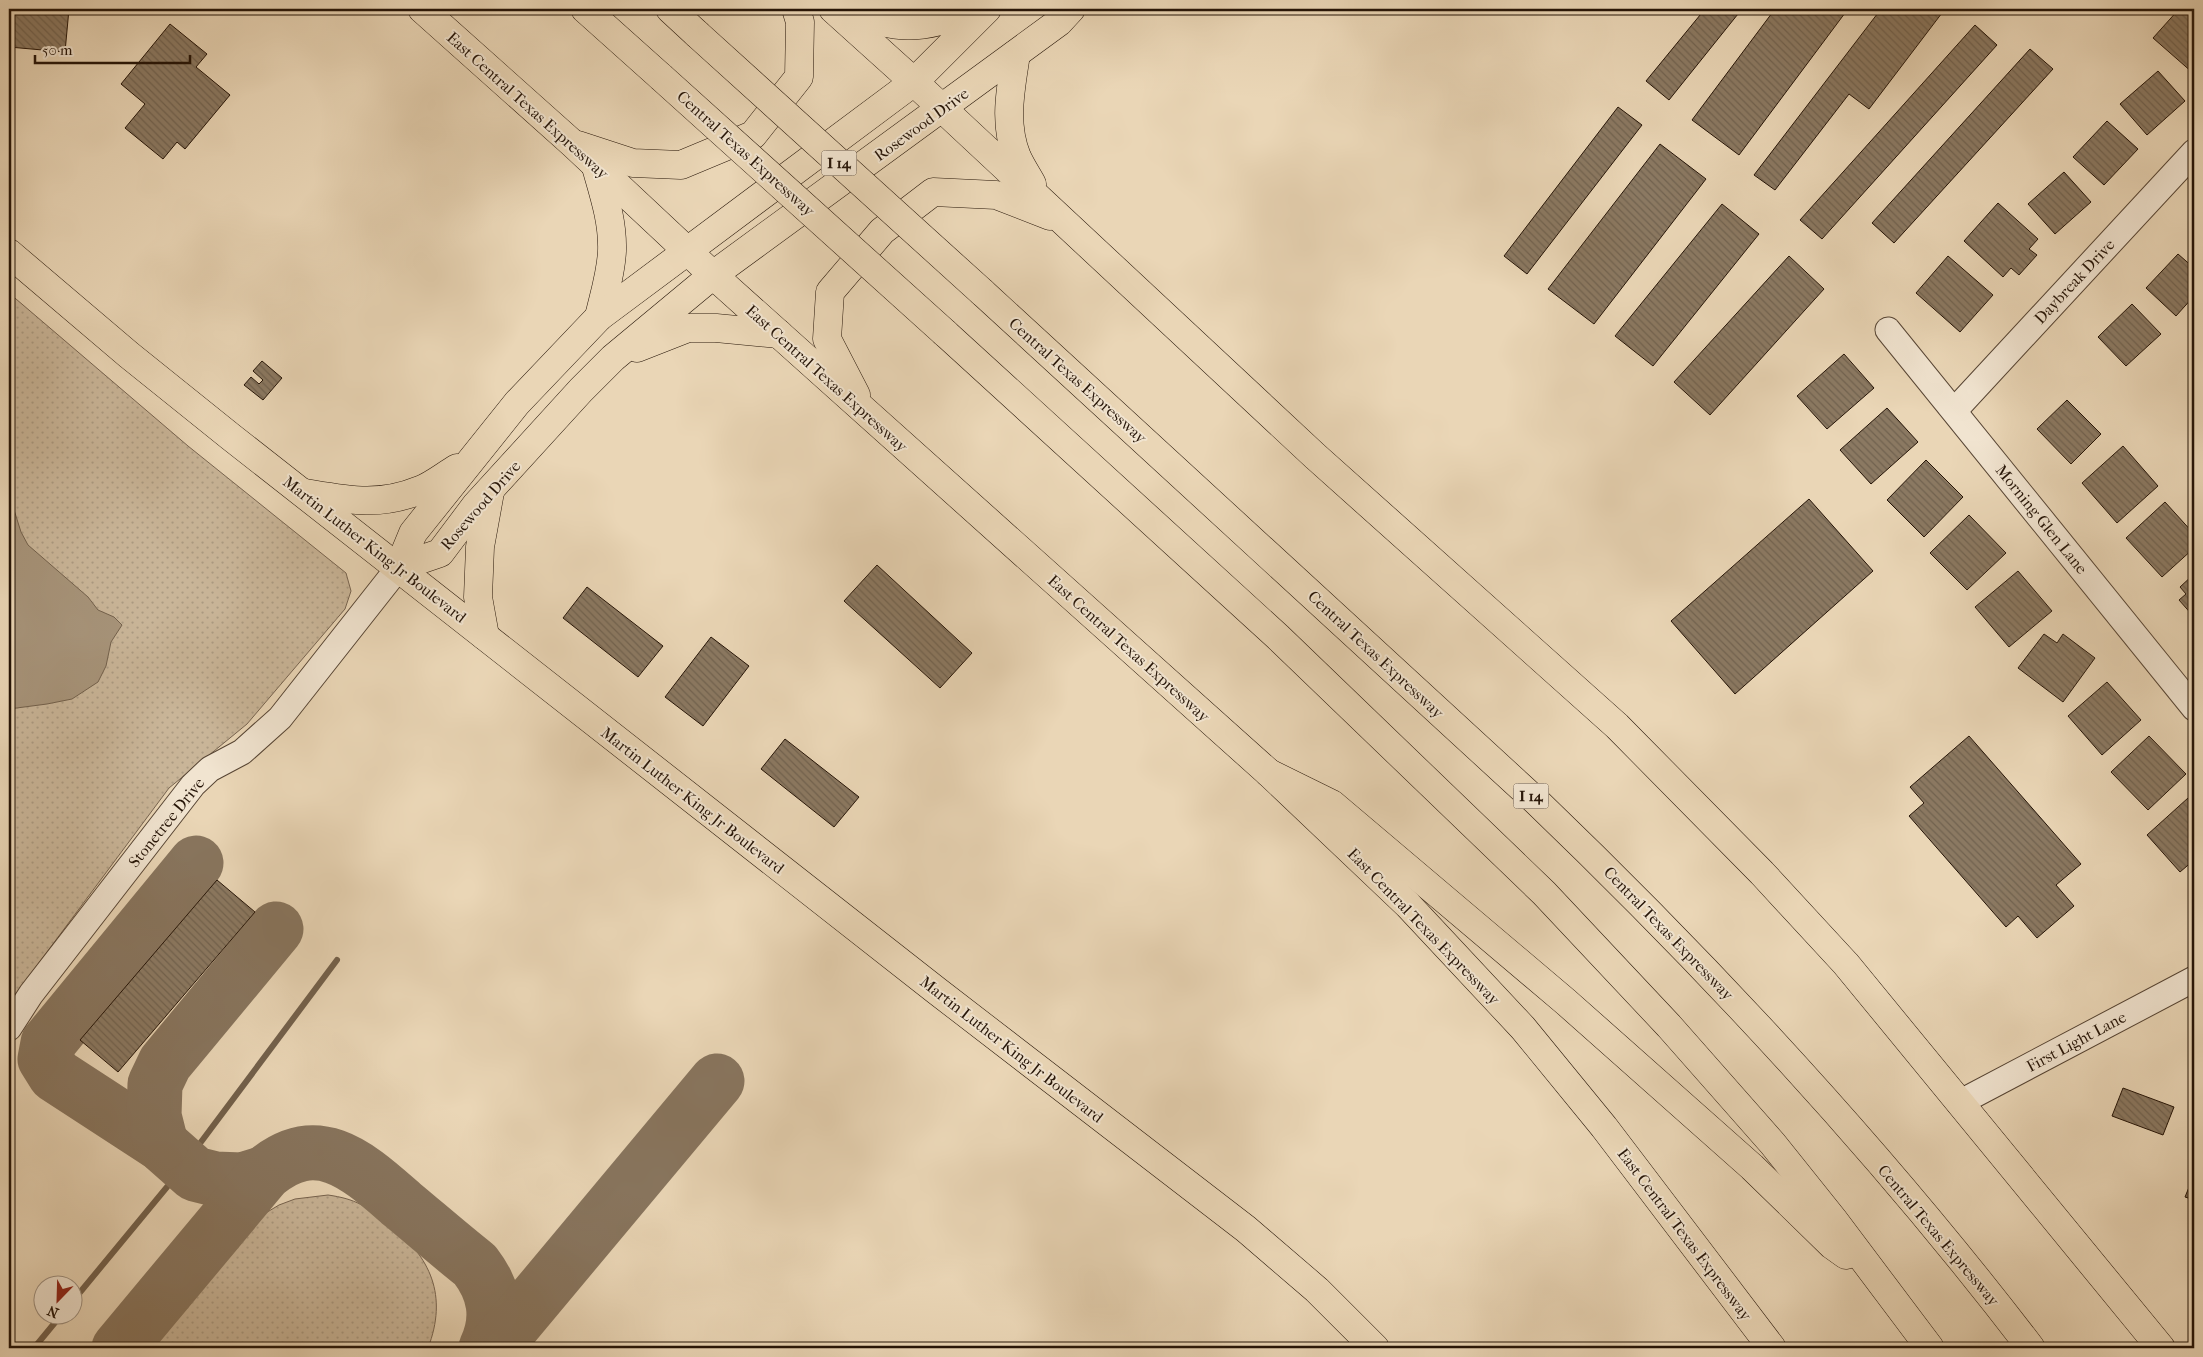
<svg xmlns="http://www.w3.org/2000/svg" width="2203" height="1357" viewBox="0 0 2203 1357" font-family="'IM FELL French Canon',serif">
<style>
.grass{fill:url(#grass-dots);stroke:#776450}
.water{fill:#a7947a;stroke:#73614c}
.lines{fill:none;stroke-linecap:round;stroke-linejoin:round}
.stream{stroke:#73614c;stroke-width:6}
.taxiway{stroke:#88755e;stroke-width:55}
.building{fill:url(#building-back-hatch);stroke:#251407}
.minor-casing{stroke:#564433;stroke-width:27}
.major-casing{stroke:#251407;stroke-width:29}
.highway-casing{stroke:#251407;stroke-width:29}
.minor{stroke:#f1e4d0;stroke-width:25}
.major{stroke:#ead6b6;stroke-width:28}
.highway{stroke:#ead6b6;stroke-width:28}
.highway-bridge-casing{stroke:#251407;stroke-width:29;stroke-linecap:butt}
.highway-bridge{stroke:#ead6b6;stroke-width:28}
.labels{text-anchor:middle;stroke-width:4;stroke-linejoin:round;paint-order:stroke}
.shield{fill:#f1e4d0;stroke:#625243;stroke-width:1}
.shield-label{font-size:15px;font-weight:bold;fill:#251407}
.street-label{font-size:16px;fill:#251407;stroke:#f1e4d0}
</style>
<defs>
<pattern id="grass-dots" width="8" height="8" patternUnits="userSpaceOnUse" patternTransform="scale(1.25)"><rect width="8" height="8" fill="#c9b598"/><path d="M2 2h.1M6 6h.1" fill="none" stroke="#ac9b82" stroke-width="1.8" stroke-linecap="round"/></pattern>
<pattern id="building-back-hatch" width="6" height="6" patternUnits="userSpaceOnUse" patternTransform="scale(1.25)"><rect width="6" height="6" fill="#8b7962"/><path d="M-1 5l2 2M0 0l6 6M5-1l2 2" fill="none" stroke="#71624f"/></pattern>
</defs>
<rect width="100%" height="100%" fill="#ead6b6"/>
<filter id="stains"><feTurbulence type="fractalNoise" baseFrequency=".004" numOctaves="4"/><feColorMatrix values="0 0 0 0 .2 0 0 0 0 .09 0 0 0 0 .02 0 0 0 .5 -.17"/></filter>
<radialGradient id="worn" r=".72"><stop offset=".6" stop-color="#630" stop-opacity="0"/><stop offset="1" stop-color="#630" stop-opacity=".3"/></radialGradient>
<!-- grass -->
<g class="grass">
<path d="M9,293l179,153 158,127 5,18 -6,18 -98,115 -78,64 -160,215z"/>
<path d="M328,1195c28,4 38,11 61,29 42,33 59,72 39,124h-279l95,-114 20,-20 15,-9 16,-6z"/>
</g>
<!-- water -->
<path class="water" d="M9,494l12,38 7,13 60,52 10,13 16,7 8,8 -11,17 -5,24 -8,16 -26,17 -25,5 -38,5z"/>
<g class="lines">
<!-- stream -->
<g class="stream">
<path d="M198,1146l139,-186"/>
<path d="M72,1302l95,-115"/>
<path d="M34,1348l28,-34"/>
</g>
<!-- taxiway -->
<g class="taxiway">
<path d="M196,863l-148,180 -3,16 10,16 106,69 34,30 20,5 27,1 23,-7"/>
<path d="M161,1144l-7,-28 1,-32 10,-21 111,-134"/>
<path d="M119,1348l146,-175c55,-46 96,-4 139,33 24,20 47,40 71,59 20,26 25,53 11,83"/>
<path d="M494,1348l223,-267"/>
</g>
</g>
<!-- building -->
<g class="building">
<path d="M9,9h60l-4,43 -56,-5z"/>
<path d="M1705,9h37l-73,91 -23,-19z"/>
<path d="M1775,9h73l-109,146 -47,-35z"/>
<path d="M1881,9h64l-76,100 -20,-15 -74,96 -21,-15z"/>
<path d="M2179,9l15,1 -1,63 -40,-35z"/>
<path d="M170,24l37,30 -11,13 34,28 -45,54 -8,-7 -14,17 -38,-31 20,-24 -24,-20z"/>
<path d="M1975,25l22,20 -175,194 -22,-19z"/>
<path d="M2030,49l23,20 -159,174 -22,-20z"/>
<path d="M2158,71l27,30 -38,34 -27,-31z"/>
<path d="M1618,107l24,18 -115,149 -23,-18z"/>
<path d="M2107,121l31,28 -34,36 -31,-28z"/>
<path d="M1660,144l46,35 -112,145 -46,-35z"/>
<path d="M2064,172l27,30 -36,32 -27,-30z"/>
<path d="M1998,203l40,36 -9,10 8,6 -18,20 -8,-7 -8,9 -39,-36z"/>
<path d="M1722,204l37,30 -106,132 -38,-30z"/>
<path d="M2178,254l16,14v28l-18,20 -30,-28z"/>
<path d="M1789,256l35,33 -114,126 -36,-33z"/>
<path d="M1948,256l45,39 -33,37 -44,-39z"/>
<path d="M2132,304l29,30 -35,32 -28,-29z"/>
<path d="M1844,354l30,34 -47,41 -30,-33z"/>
<path d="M262,361l20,17 -19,22 -19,-15 7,-8 8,7 4,-4 -10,-9z"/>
<path d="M2067,400l34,34 -30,30 -34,-35z"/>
<path d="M1887,408l31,34 -47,42 -31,-34z"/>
<path d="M2123,446l35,40 -41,37 -35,-40z"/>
<path d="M1926,460l37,37 -39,40 -37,-37z"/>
<path d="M1809,499l64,72 -138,123 -64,-73z"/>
<path d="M2165,502l29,32v14l-32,29 -36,-39z"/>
<path d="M1969,515l37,38 -39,37 -37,-37z"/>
<path d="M877,565l95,88 -32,35 -96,-87z"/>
<path d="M2018,571l34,40 -43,36 -34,-40z"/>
<path d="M2194,574v43l-15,-17 7,-6 -6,-7z"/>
<path d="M587,587l76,59 -25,31 -75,-59z"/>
<path d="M2044,634l13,9 6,-9 32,24 -32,44 -45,-34z"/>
<path d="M711,637l38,29 -46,60 -38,-29z"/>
<path d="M2107,682l34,38 -39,35 -34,-39z"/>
<path d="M1969,736l112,128 -25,21 18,21 -37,32 -19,-22 -12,11 -97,-111 15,-13 -14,-16z"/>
<path d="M2149,736l37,38 -38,36 -37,-38z"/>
<path d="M785,739l74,58 -25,30 -73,-58z"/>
<path d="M2188,798l6,7v55l-14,12 -33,-37z"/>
<path d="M217,880l38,32 -137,160 -38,-32z"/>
<path d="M2123,1088l51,19 -11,28 -51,-19z"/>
<path d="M2194,1175v25l-9,-3z"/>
</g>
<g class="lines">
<!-- minor casing -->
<g class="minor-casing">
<g id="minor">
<path d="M1888,330l306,378"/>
<path d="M1955,410l239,-258"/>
<path d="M9,1028l22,-34 162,-209 17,-16 32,-17 38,-34 119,-151"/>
<path d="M1959,1103l235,-124"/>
</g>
</g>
<!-- major casing -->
<g class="major-casing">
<g id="major">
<path d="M422,9l150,134 141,132 556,498 139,132 115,123 81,99 168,221"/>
<path d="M833,9l81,73 401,374 302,270 145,147 84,91 315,384"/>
<path d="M842,9c54,22 80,22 133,0"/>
<path d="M1016,54c-5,34 -13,69 1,103 4,9 10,18 15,27"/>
<path d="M578,145l55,18 48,2 72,-30 46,-58 1,-55 -4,-13"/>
<path d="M596,167c8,28 17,55 16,84 -1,23 -8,44 -13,66"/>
<path d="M9,253l120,102 102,82 706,554 309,238 71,61 58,58"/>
<path d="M637,348l51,-20h28l63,6"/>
<path d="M856,395l-29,-56 3,-47 52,-61 51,-39 63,3 54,21"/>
<path d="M305,493c42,7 74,14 115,-3 13,-5 25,-15 37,-22"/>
<path d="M399,567l41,-14 36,-48 105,-115 32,-32 100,-83 346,-253 12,-13"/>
<path d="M399,567l14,-34 104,-130 82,-86 315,-235 73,-73"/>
<path d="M485,636l-7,-39 2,-50 10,-55"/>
</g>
</g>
<!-- highway casing -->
<g class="highway-casing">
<g id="highway">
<path d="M585,9l76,68"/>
<path d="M670,9l27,25"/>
<path d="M982,292l553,508c178,171 346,352 496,548"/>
<path d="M945,333l333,304 266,256 125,133 104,118 60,75 97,129"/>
<path d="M1269,773l63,31 234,198 186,165 80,78 14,10"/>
</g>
</g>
<!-- minor -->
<use href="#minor" class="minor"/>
<!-- major -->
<use href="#major" class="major"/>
<!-- highway -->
<use href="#highway" class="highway"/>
<!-- highway-bridge casing -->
<g class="highway-bridge-casing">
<g id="highway-bridge">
<path d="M697,34l285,258"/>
<path d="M661,77l284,256"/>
</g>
</g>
<!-- highway-bridge -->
<use href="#highway-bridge" class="highway-bridge"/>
</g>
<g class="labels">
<!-- shield labels -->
<g class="shield">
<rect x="821.5" y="150.5" width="35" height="25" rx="4"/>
<rect x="1513.5" y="783.5" width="35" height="25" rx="4"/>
</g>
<g class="shield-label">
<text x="839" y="168">I 14</text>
<text x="1531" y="801">I 14</text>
</g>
<!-- street labels -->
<g class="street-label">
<text transform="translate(528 105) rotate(42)" y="6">East Central Texas Expressway</text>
<text transform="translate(921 124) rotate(-36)" y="6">Rosewood Drive</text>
<text transform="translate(746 153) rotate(42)" y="6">Central Texas Expressway</text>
<text transform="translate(2074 281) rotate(-47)" y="6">Daybreak Drive</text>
<text transform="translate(827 378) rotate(42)" y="6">East Central Texas Expressway</text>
<text transform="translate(1078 380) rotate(42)" y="6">Central Texas Expressway</text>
<text transform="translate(480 505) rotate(-49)" y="6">Rosewood Drive</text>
<text transform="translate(2042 519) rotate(51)" y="6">Morning Glen Lane</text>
<text transform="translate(375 549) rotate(38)" y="6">Martin Luther King Jr Boulevard</text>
<text transform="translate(1129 648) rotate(42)" y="6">East Central Texas Expressway</text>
<text transform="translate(1376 654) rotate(43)" y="6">Central Texas Expressway</text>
<text transform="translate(693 800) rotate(38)" y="6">Martin Luther King Jr Boulevard</text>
<text transform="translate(166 822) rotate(-51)" y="6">Stonetree Drive</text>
<text transform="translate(1424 926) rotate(46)" y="6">East Central Texas Expressway</text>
<text transform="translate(1669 933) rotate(46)" y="6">Central Texas Expressway</text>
<text transform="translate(2076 1041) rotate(-28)" y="6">First Light Lane</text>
<text transform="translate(1012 1049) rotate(38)" y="6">Martin Luther King Jr Boulevard</text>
<text transform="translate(1685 1234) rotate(53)" y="6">East Central Texas Expressway</text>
<text transform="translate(1939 1235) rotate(50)" y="6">Central Texas Expressway</text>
</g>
</g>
<!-- margin -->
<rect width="2203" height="1357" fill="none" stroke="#ead6b6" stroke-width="30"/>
<rect x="10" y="10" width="2183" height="1337" fill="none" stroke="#251407" stroke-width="2.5"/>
<rect x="15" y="15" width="2173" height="1327" fill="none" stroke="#251407"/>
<!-- north arrow -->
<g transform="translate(58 1300) rotate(203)"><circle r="24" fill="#f1e4d0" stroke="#9f9180"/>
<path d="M0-4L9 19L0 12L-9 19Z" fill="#8f2418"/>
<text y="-8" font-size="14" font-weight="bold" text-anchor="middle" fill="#251407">N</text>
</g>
<!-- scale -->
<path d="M35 55v8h155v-8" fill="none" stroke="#251407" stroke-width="2.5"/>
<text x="42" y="55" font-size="15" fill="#251407" stroke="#f1e4d0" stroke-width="4" paint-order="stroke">50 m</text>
<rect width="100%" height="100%" filter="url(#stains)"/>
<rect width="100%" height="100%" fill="url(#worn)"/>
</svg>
